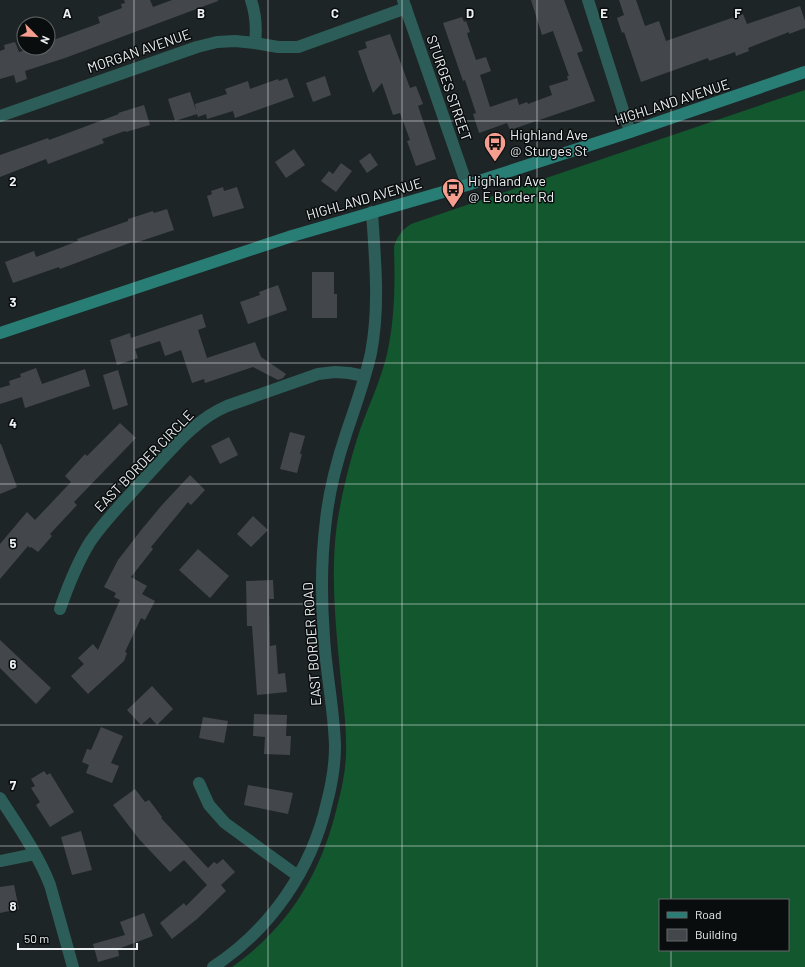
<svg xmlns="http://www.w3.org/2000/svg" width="805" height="967" viewBox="0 0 805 967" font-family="Barlow,sans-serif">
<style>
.forest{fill:#13572e;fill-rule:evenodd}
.building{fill:#43474c}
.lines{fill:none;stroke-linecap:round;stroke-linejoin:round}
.minor{stroke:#2d5d58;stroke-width:12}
.secondary{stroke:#287d75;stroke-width:12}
.grid{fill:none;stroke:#ecf0f2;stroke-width:1;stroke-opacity:0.55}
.labels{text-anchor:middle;stroke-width:3;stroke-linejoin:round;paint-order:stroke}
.street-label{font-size:14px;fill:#ecf0f2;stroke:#0a0d0e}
.poi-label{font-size:14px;fill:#ecf0f2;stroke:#0a0d0e;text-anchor:start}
.grid-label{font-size:13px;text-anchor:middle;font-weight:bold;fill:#ecf0f2;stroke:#0a0d0e;stroke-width:3;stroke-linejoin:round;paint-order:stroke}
</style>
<rect width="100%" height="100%" fill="#1e2527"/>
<!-- forest -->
<path class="forest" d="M805,90v877h-573c58,-41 90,-95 106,-164 5,-19 9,-40 8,-61 0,-20 -3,-41 -5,-61 -5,-52 -11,-106 -4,-157 5,-32 14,-68 24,-97 9,-24 20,-48 26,-73 8,-35 8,-72 7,-107 3,-11 8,-17 17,-23zM660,900h128v50h-128z"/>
<!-- building -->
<g class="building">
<path d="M124,0h26l3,7 19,-7h46v1l-153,57 -40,13 2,8 -11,4 -2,-8 -14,4v-28l5,-2 -1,-4 11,-3 4,10 12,-4h17v-6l52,-19 -2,-6 24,-9 -1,-4 4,-1z"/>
<path d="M531,0h33l19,51 -6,2 18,48 -85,29 -3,-7 -28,10 -6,-19 3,-1 -11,-33 -2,1 -20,-58 19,-6 2,5 2,-1 4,11 -3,1 1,4 8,23 10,-3 5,14 -11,4 10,32 27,-9 2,7 8,-3 1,2 24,-9 -3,-9 19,-6 -1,-4h2l-16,-45 -11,4z"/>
<path d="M619,0h17l9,26 14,-5 7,20 77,-27 4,10 53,-18 5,15v7l-16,6v-2l-41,16 1,3 -13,5 -1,-4 -26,9 -1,-3 -67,24 -17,-50 -2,1 -5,-15 7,-3z"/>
<path d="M390,34l20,54 6,-2 7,18 -5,2 18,53 -20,7 -9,-25 3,-1 -10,-27 -7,2 -11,-32 -9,10 -15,-42 9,-3 -2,-6z"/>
<path d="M325,76l6,19 -18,7 -7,-19z"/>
<path d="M287,78l7,19 -59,21 -2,-7 -26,8 -1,-5 -8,3 -1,-3 -22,7 -7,-22 22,-7 6,18 -1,-6 32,-10 -2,-5 23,-8 2,8 28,-10 1,2z"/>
<path d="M144,105l6,20 -24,7 -1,-1 -23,8 2,4 -56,21 -2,-5 -46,18v-22l48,-17 1,2 70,-26 -1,-1z"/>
<path d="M294,149l11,16 -19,13 -11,-16z"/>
<path d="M370,153l8,12 -11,8 -8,-12z"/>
<path d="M341,163l11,8 -16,21 -15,-11 8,-10 4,3z"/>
<path d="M223,187l1,4 13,-4 7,21 -31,9 -6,-21 5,-2 -1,-3z"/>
<path d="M167,209l7,21 -39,13v-2l-75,28 -1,-2 -46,16 -8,-21 29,-11 2,6 42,-16 -1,-2 51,-18v-2l25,-8 1,2z"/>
<path d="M312,272h22v22h3v24h-25z"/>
<path d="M278,285l9,25 -39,14 -8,-22 20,-7 -1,-3z"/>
<path d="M202,314l4,13 -8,3 9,28 48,-16 6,15 25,17 -3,4 -5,2 -25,-13 -48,16 -1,-4 -12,4 -11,-33 -16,6 -5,-15 -25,8 3,9 -21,7 -7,-25 20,-7 1,5z"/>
<path d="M36,368l6,16 43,-15 5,17 -65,22 -3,-11 -22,7v-16l10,-3 -1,-4 12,-4 -1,-3z"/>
<path d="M118,370l10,35 -15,5 -10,-35z"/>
<path d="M120,423l16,15 -62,64 3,3 -27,29 2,2 -14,16 -7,-5 -1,1 -2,-2 -28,33v-35l27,-32 8,8 36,-38 -6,-6 20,-22 2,2z"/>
<path d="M290,432l15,4 -5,18h2l-5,19 -17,-4z"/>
<path d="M229,437l9,18 -18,9 -9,-18z"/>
<path d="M0,444h1l16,43 -17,7z"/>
<path d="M190,475l15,15 -14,15 -3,-3 -37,45 2,2 -22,28 16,9 -5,8 13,7 -10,19 -4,-2 -16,34 2,1 -3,8 -36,33 -17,-18 13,-12 -6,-6 15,-14 5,6 22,-50 -6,-3 2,-4 -12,-6 14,-27 24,-31 20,-24z"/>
<path d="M253,516l15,14 -17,17 -14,-13z"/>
<path d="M198,549l31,27 -19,22 -31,-28z"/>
<path d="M273,580l1,19h-5l1,47 6,-1 2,29 7,-1 2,19 -30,3 -5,-69h-5l-1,-45z"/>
<path d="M0,640l51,48 -15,16 -36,-36z"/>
<path d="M152,686l21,23 -16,16 -7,-8 -9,8 -14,-15z"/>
<path d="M254,714l33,1 -1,21h5l-1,19 -26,-1 1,-17 -12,-1z"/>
<path d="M203,717l25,4 -4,22 -25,-5z"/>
<path d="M101,727l22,9 -12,27 8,3 -7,17 -26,-10 3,-8 -7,-3 5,-13 4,1z"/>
<path d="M44,771l3,4 3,-2 24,39 -24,15 -14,-22 4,-3 -9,-14 4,-2 -4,-7z"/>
<path d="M248,785l45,8 -5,21 -44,-9z"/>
<path d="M135,789l10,13 4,-2 13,17 -1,1 47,50 6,-6 3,2 6,-5 12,13 -14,13 5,6 -29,28 -25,20 -12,-16 24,-20 2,3 21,-21 -23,-25 -14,12 -31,-33 -26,-34z"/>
<path d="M81,831l11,39 -20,5 -11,-38z"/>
<path d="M14,885l5,24 -19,4v-26z"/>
<path d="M144,913l9,23 -35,13 1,7 -21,6 -5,-18 32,-9 -5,-13z"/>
</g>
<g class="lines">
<!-- minor -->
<g class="minor">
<path d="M251,0c5,15 6,27 4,43"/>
<path d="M403,0l64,185"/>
<path d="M588,0l42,132"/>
<path d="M0,116l197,-69 20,-5 18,-1 20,2 23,4h20l108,-39"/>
<path d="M60,609c8,-23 17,-46 30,-67 15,-22 35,-42 53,-62 26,-27 49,-59 84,-74l91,-32 17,-2 14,1 15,3"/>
<path d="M199,783l10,22 16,18 73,53"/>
<path d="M0,798c18,28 38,56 50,87l23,82"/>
<path d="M0,861l35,-7"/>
<path d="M213,967c58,-38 99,-98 114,-165 5,-19 8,-37 8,-56 -1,-37 -9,-73 -11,-109 -3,-39 -3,-78 2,-117 3,-29 11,-59 20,-86 9,-27 19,-54 25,-81 9,-48 4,-93 1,-141"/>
</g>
<!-- secondary -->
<path class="secondary" d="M0,333l292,-97 175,-51 163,-53 175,-60"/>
</g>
<!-- grid -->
<path class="grid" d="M134,0v967M268,0v967M402,0v967M537,0v967M671,0v900M0,121h805M0,242h805M0,363h805M0,484h805M0,604h805M0,725h805M0,846h805M671,950v17"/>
<!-- icons -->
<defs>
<g id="bus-pin" transform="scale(1.15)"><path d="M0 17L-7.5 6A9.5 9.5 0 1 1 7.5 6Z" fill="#f59d8e" stroke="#0a0d0e"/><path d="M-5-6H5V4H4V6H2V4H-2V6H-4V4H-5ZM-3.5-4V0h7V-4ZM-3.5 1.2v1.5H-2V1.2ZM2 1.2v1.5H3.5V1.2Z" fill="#111"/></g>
</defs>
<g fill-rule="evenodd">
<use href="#bus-pin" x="495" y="143"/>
<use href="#bus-pin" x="453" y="189"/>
</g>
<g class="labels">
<!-- street labels -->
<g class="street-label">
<text transform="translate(139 51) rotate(-19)" y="5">MORGAN AVENUE</text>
<text transform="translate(449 88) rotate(71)" y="5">STURGES STREET</text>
<text transform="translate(672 102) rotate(-18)" y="5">HIGHLAND AVENUE</text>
<text transform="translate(364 199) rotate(-16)" y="5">HIGHLAND AVENUE</text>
<text transform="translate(144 461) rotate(-46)" y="5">EAST BORDER CIRCLE</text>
<text transform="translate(312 644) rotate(-94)" y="5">EAST BORDER ROAD</text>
</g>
<!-- poi labels -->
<g class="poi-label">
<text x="510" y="140">Highland Ave<tspan x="510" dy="16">@ Sturges St</tspan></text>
<text x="468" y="186">Highland Ave<tspan x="468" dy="16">@ E Border Rd</tspan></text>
</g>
</g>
<g class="grid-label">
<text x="67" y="18">A</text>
<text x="201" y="18">B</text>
<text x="335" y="18">C</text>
<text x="470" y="18">D</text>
<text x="604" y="18">E</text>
<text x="738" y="18">F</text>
<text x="13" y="186">2</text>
<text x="13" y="307">3</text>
<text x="13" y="428">4</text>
<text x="13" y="548">5</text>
<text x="13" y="669">6</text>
<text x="13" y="790">7</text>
<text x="13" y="911">8</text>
</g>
<!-- legend -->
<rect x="659" y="899" width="130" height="52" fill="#0a0d0e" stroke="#646869"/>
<rect x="667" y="912" width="20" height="6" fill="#287d75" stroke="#646869"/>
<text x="695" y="919" font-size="12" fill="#ecf0f2">Road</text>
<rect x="667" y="929" width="20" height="12" fill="#43474c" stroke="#646869"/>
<text x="695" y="939" font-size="12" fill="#ecf0f2">Building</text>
<!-- north arrow -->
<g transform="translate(36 36) rotate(114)"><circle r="19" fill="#0a0d0e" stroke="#646869"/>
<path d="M0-3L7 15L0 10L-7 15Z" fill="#f59d8e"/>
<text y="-6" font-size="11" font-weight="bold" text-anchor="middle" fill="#ecf0f2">N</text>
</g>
<!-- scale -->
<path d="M18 943v6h119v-6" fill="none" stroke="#ecf0f2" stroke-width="2"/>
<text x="24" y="943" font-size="12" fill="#ecf0f2" stroke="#0a0d0e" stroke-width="3" paint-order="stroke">50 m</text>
</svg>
